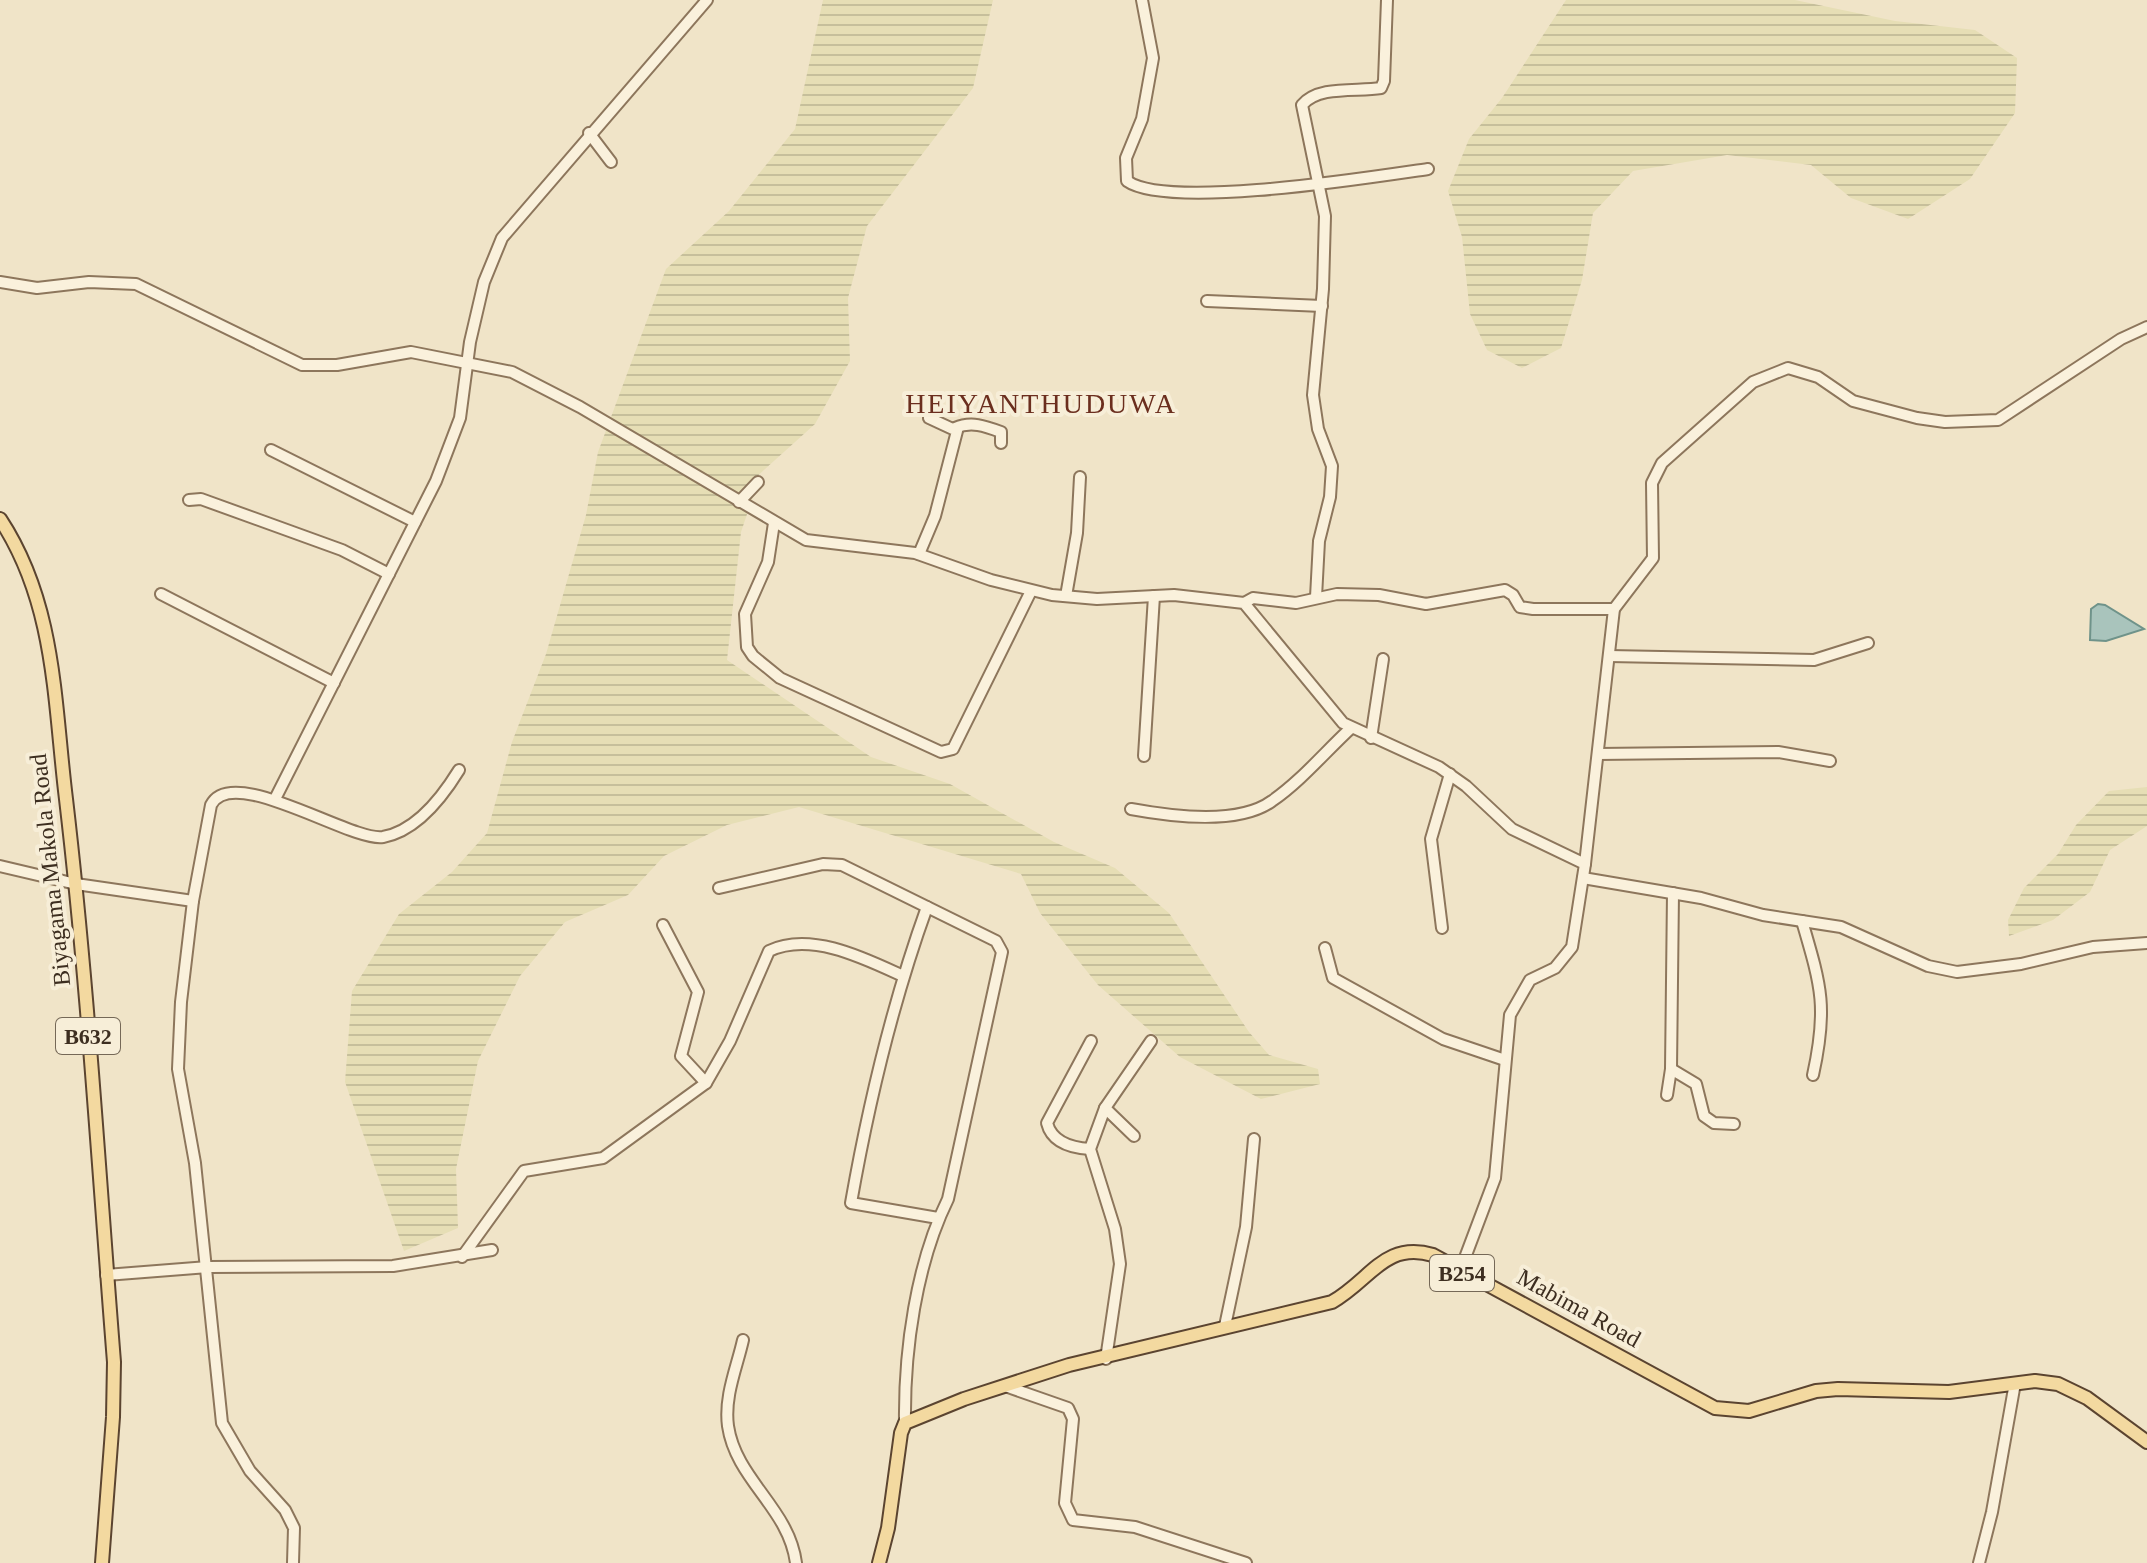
<svg xmlns="http://www.w3.org/2000/svg" width="2147" height="1563" viewBox="0 0 2147 1563" font-family="Georgia,serif">
<style>
.farmland{fill:url(#farmland-rules)}
.water{fill:#a9c4bc;stroke:#6f938a;stroke-width:2}
.lines{fill:none;stroke-linecap:round;stroke-linejoin:round}
.minor-casing{stroke:#8d765c;stroke-width:14}
.major-casing{stroke:#5b4430;stroke-width:16}
.minor{stroke:#faf1dc;stroke-width:10}
.major{stroke:#f3d9a0;stroke-width:12}
.labels{text-anchor:middle;stroke-width:8;stroke-linejoin:round;paint-order:stroke}
.shield{fill:#f7eed8;stroke:#756857;stroke-width:2}
.shield-label{font-size:22px;font-weight:bold;fill:#3d2e20}
.street-label{font-size:24px;fill:#3d2e20;stroke:#f7eed8}
.quarter-label{font-size:28px;letter-spacing:2px;fill:#6b2e1e;stroke:#f7eed8}
</style>
<defs>
<pattern id="farmland-rules" width="6" height="5" patternUnits="userSpaceOnUse" patternTransform="scale(2)"><rect width="6" height="5" fill="#e6deb5"/><path d="M0 2.5h6" fill="none" stroke="#c6bf9b"/></pattern>
</defs>
<rect width="100%" height="100%" fill="#f0e4c8"/>
<!-- farmland -->
<g class="farmland">
<path d="M823,0h170l-20,88 -106,138 -19,72 2,63 -35,63 -62,56 5,2 -17,50 -14,128 144,97 79,27 104,58 61,26 54,45 80,119 20,23 49,14 2,15 -59,15 -81,-42 -82,-72 -58,-72 -19,-39 -222,-67 -72,18 -63,31 -36,39 -63,27 -45,54 -42,85 -22,108 2,59 -54,23 -59,-169 7,-91 47,-77 53,-42 35,-39 25,-91 34,-88 40,-139 12,-63 68,-183 63,-58 66,-82z"/>
<path d="M1566,0h229l100,21 80,9 42,28 -2,55 -45,66 -62,40 -57,-21 -40,-33 -84,-10 -94,16 -40,42 -11,67 -21,68 -39,20 -35,-18 -17,-36 -8,-77 -14,-46 21,-52 33,-41z"/>
<path d="M2147,787v39l-37,24 -20,42 -37,28 -44,16 -1,-16 16,-32 34,-34 18,-29 33,-34z"/>
</g>
<!-- water -->
<path class="water" d="M2098,604l7,1 39,24 -38,12 -16,-1 1,-31z"/>
<g class="lines">
<!-- minor casing -->
<g class="minor-casing">
<g id="minor">
<path d="M1142,0l11,58 -11,61 -16,39 1,23c41,29 245,-4 301,-12"/>
<path d="M589,133l22,29"/>
<path d="M0,282l37,6 52,-6 47,2 166,81h35l74,-13 101,20 68,35 226,133 109,13 76,27 61,15 45,4 77,-4 70,8 99,120 96,44 27,19 46,43 73,35 -13,83 -17,21 -25,12 -20,35 -15,163 -35,93"/>
<path d="M1207,301l115,5"/>
<path d="M955,428c16,-7 30,-2 46,4v11"/>
<path d="M271,450l144,72"/>
<path d="M189,500l12,-1 141,51 47,24"/>
<path d="M739,502l19,-20"/>
<path d="M774,523l-6,39 -23,52 2,33 6,9 27,22 161,74 12,-3 78,-158"/>
<path d="M919,554l16,-38 22,-85 -28,-13"/>
<path d="M161,594l173,89"/>
<path d="M1066,596l11,-63 3,-56"/>
<path d="M1316,597l3,-56 11,-44 2,-31 -14,-37 -5,-34 10,-106 2,-73 -23,-111c17,-20 55,-13 79,-17l3,-7 3,-81"/>
<path d="M1244,603l9,-5 43,5 41,-9 42,1 47,9 79,-14 8,5 7,12 13,2h81"/>
<path d="M1609,656l205,4 54,-17"/>
<path d="M1371,738l12,-79"/>
<path d="M1598,754l180,-2 52,9"/>
<path d="M1144,756l10,-160"/>
<path d="M275,799l161,-318 24,-63 10,-76 14,-60 18,-44 205,-238"/>
<path d="M1131,809c38,7 107,17 141,-8 29,-20 53,-49 79,-73"/>
<path d="M1585,864l29,-255 39,-51 -1,-75 10,-20 91,-81 35,-14 30,9 35,24 64,17 28,4 53,-2 123,-81 26,-12"/>
<path d="M0,866l76,18 117,17"/>
<path d="M1583,878l118,20 62,17 78,12 87,39 29,6 64,-8 72,-17 54,-4"/>
<path d="M719,888l104,-24 19,1 154,76 6,11 -54,247c-32,65 -44,152 -43,224"/>
<path d="M927,907c-35,97 -58,194 -76,296l87,15"/>
<path d="M1802,921c19,65 26,86 11,154"/>
<path d="M663,925l35,67 -17,64 25,27"/>
<path d="M1442,928l-11,-89 19,-65"/>
<path d="M1325,948l8,30 110,61 62,21"/>
<path d="M1671,1069l2,-176"/>
<path d="M1667,1095l4,-26 25,15 8,32 10,7 20,1"/>
<path d="M1105,1108l29,28"/>
<path d="M1090,1149c-17,-1 -38,-6 -43,-26l44,-82"/>
<path d="M462,1257l62,-86 79,-13 103,-75 24,-42 39,-90c41,-20 95,7 134,25"/>
<path d="M106,1275l102,-8 185,-1 99,-16"/>
<path d="M1225,1326l21,-99 8,-88"/>
<path d="M743,1340c-6,27 -19,56 -15,86 8,54 61,82 68,137"/>
<path d="M1106,1359l14,-95 -5,-35 -25,-80 15,-41 46,-67"/>
<path d="M1005,1386l63,22 5,11 -8,84 8,17 62,7 111,36"/>
<path d="M293,1563l1,-35 -9,-18 -35,-39 -28,-48 -27,-260 -17,-94 3,-67 12,-101 18,-96c21,-42 140,37 172,32 33,-6 60,-41 76,-67"/>
<path d="M1979,1563l13,-51 23,-129"/>
</g>
</g>
<!-- major casing -->
<g class="major-casing">
<g id="major">
<path d="M0,519c56,85 54,183 66,280 22,187 33,376 48,563l-1,55 -11,146"/>
<path d="M879,1563l9,-35 13,-95 4,-10 59,-24 105,-34 263,-63c39,-22 52,-61 101,-47l282,153 34,3 67,-20 22,-2 111,3 86,-11 23,3 29,14 60,44"/>
</g>
</g>
<!-- minor -->
<use href="#minor" class="minor"/>
<!-- major -->
<use href="#major" class="major"/>
</g>
<g class="labels">
<!-- shield labels -->
<g class="shield">
<rect x="56" y="1018" width="64" height="36" rx="6"/>
<rect x="1430" y="1255" width="64" height="36" rx="6"/>
</g>
<g class="shield-label">
<text x="88" y="1044">B632</text>
<text x="1462" y="1281">B254</text>
</g>
<!-- street labels -->
<g class="street-label">
<text transform="translate(50 870) rotate(-96)" y="8">Biyagama Makola Road</text>
<text transform="translate(1579 1308) rotate(29)" y="8">Mabima Road</text>
</g>
<!-- quarter labels -->
<g class="quarter-label">
<text x="1041" y="413">HEIYANTHUDUWA</text>
</g>
</g>
</svg>
